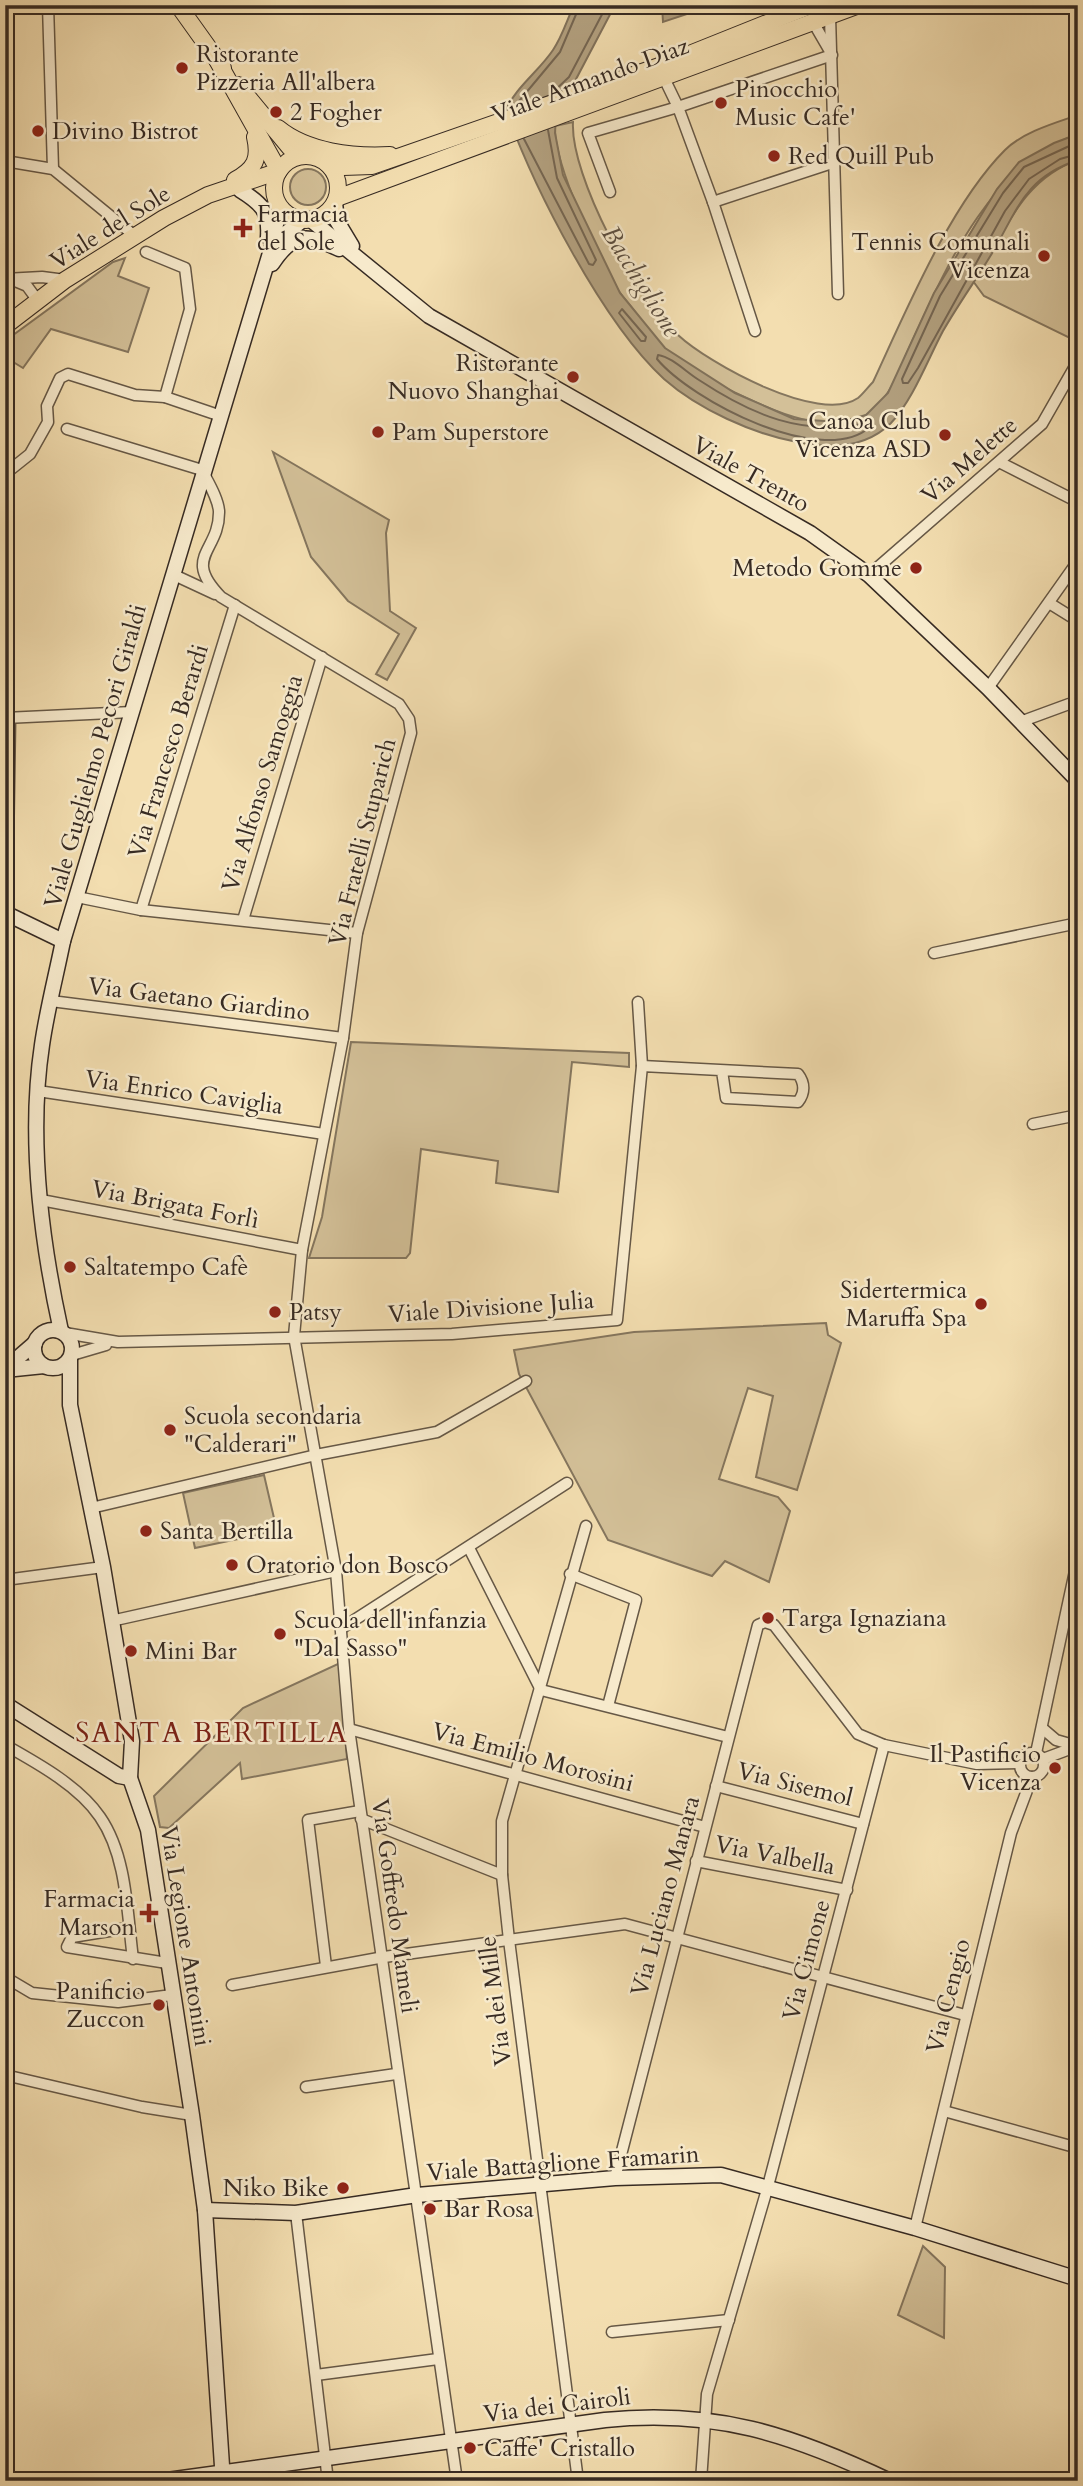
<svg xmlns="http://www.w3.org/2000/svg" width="1083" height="2486" viewBox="0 0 1083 2486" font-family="Cardo,serif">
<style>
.green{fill:#d3c098;stroke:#85765e;stroke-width:2}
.water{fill:#b3a180;stroke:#81725b;stroke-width:2}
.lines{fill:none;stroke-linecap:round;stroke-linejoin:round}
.shore{stroke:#756652;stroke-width:2}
.street-casing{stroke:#665846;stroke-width:13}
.secondary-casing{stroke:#372b23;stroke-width:17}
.primary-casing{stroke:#372b23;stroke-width:18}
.street{stroke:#f7eacc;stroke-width:10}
.secondary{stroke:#f7eacc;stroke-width:14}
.primary{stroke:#f3deb0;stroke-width:16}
.poi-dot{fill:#8f2418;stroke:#f7eacc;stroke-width:2.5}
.labels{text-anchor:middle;stroke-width:5;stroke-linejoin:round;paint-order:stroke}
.poi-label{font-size:24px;fill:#372b23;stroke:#f7eacc;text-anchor:start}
.street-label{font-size:24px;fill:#372b23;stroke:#f7eacc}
.water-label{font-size:26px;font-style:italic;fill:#5c4e3f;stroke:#f7eacc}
.quarter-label{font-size:28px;letter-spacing:2px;fill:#7a1f14;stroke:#f7eacc}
</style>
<rect width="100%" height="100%" fill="#f3deb0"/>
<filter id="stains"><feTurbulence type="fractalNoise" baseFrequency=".00286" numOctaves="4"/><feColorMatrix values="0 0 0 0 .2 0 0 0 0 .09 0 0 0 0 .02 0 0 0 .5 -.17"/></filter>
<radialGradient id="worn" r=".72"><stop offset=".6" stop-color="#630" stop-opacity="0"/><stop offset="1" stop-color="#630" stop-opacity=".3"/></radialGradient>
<!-- green -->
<g class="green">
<path d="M1078,115v19c-88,31 -131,131 -167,210 -11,23 -21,57 -45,71 -29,18 -74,3 -102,-9 -33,-15 -75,-33 -101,-59 -14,-15 -26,-34 -40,-50 -22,-27 -70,-136 -68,-171l18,-4c-3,54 64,178 105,213 30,28 141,90 180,63 5,-4 10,-11 15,-16 33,-71 77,-177 132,-232 18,-18 50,-27 73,-35z"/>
<path d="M1078,160v182l-94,-46 -11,-15c31,-46 48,-102 105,-121z"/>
<circle cx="308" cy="187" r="18"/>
<path d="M125,258l-7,18 31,12 -21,64 -77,-23 -28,39 -18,-11v-16l108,-79z"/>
<path d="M273,452l116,68 -3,13 4,78 26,17 -29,52 -11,-6 23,-40 -51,-33 -37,-44z"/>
<path d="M351,1042l278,11v14l-57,-5 -14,130 -62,-9 2,-22 -77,-12 -11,104 -4,5h-97l13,-41z"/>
<path d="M826,1323l2,12 13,8 -44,147 -41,-13 17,-81 -25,-8 -29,91 59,18 12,14 -21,71 -44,-21 -13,15 -104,-36 -89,-166 -5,-24 120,-18z"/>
<path d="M264,1475l13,56 -82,17 -12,-55z"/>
<path d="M340,1663l7,96 -105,20 -2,-16 -71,65 -9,-1 -6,-31 89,-88z"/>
<path d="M923,2246l22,21 -1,71 -46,-23z"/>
</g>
<!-- water -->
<g class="water">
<path d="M574,5h41l-40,76 -18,16 -2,36 8,42 57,118 45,55 70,45 59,26 46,3 26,-7 22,-22 46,-100 63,-104 22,-27 35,-19 24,-9v26c-52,17 -60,48 -84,90 -16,27 -35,53 -51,81 -15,28 -30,69 -52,92 -26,26 -61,26 -94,19 -44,-8 -99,-33 -133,-63 -61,-56 -130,-190 -158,-269 9,-22 33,-39 47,-60 9,-13 14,-30 21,-45z"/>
<path d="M662,5h52l-51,17z"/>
</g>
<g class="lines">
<!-- shore -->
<g class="shore">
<path d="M551,94l18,-17 38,-72"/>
<path d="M515,106l45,-54 20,-47"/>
<path d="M524,139l65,125 4,1 3,-5 -39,-82 -9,-48"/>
<path d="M1078,142l-54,25 -21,26 -63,103 -38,83 1,4h5l10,-15 87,-157 24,-32 31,-20 18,-5"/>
<path d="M622,309l24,28 -1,4h-4l-22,-28z"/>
<path d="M658,355c14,2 28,17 41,25 53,35 104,57 168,43l3,4c-48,42 -179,-27 -213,-68z"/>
</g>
<!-- street casing -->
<g class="street-casing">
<g id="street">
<path d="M48,5l5,164"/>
<path d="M830,16l8,278"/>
<path d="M813,22l18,31"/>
<path d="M832,55l-154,52 35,95 122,-40"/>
<path d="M5,161l48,8 83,68"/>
<path d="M610,192l-22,-59 90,-26 -14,-29"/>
<path d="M713,202l42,129"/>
<path d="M146,252l39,16 5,41 -25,88"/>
<path d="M5,279l37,-2 23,3"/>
<path d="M15,281l12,5 11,15"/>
<path d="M67,429l135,41c6,12 16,28 17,41 1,41 -38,45 2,86l178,107 10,15 2,14 -54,200 -14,105 -41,212 -8,86 42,235 13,158 108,752"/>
<path d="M1001,463l77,39"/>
<path d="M5,474l25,-20 18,-32 -1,-16 13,-28 8,-4 67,21 30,2 56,19"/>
<path d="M172,574l43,20"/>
<path d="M869,575l173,-151 36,-63"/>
<path d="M1049,603l29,18"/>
<path d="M988,688l90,-127"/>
<path d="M5,718l127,-6"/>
<path d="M1020,722l49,-18"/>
<path d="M77,897l64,13 216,23"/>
<path d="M141,910l94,-305"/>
<path d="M7,914l3,-196"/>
<path d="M243,920l79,-263"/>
<path d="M934,953l144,-30"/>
<path d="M51,1001l292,37"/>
<path d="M638,1002l4,64"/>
<path d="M38,1091l286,43"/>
<path d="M1033,1124l45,-9"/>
<path d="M41,1200l261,50"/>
<path d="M65,1333l53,9 334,-8 165,-14 25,-254 156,8c7,9 7,19 0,28l-72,-4 -4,-27"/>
<path d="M72,1355l34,-10"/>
<path d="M91,1508l225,-53 121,-23 89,-51"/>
<path d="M469,1548l72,142"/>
<path d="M570,1574l66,26 -28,106"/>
<path d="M5,1580l98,-13"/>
<path d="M111,1621l225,-50"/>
<path d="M342,1628l225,-145"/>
<path d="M541,1690l187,47"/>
<path d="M1042,1728l14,12 21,6"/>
<path d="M349,1729l356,98"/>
<path d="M5,1745c32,18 74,41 95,72 27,39 27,96 33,142"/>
<circle cx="1032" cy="1765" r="12"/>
<path d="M1036,1753l42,-196"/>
<path d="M1043,1759l35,-13"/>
<path d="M716,1786l147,38"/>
<path d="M361,1819l141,56"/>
<path d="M696,1861l151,29"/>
<path d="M128,1928l-56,9 -5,10 100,16"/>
<path d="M326,1966l-18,-146 52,-9"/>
<path d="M5,1977l27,16 86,9 54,-7"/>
<path d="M232,1985l152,-28 241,-33 340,91"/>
<path d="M5,2075l137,32 50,8"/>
<path d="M306,2087l90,-13"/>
<path d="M944,2111l134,37"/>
<path d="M615,2178l143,-553 7,-3 9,3 84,109 26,11 93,19 43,-1"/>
<path d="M296,2213l32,268"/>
<path d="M915,2228l96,-395 21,-56"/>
<path d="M612,2332l117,-12"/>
<path d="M316,2375l122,-16"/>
<path d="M578,2481l-69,-541 -7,-65v-54l84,-295"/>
<path d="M701,2481l6,-87 61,-208 116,-441"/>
</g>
</g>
<!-- secondary casing -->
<g class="secondary-casing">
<g id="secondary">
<path d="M240,190c21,13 30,21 28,47"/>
<path d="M335,203l2,18 15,25"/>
<path d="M311,220l118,96 381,217 59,42 119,113 90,93"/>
<path d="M273,243l30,-23"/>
<path d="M272,264c20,-31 35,-31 67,-15"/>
<path d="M5,913l58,28"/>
<circle cx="53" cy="1349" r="19"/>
<path d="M61,1331c-20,-91 -33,-193 -19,-286 5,-35 14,-69 21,-104l210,-698 6,-37"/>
<path d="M70,1359v46l33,162 29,174 -2,37 18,52 44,285 13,95 18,271"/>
<path d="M5,1369l30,-26"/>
<path d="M5,1370l39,-4"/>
<path d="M5,1704l114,72 11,2"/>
<path d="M205,2210l91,3 121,-18 198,-17 106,-3 194,53 163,51"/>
<path d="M160,2481l445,-61c110,-11 186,14 285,61"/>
</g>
</g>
<!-- primary casing -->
<g class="primary-casing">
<g id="primary">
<path d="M178,5l45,63"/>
<path d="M238,85l52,63 22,8"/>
<path d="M278,128c29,24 75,29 112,27"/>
<circle cx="306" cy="188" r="32"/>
<path d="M328,164l15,3 29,-1 290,-101 150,-60"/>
<path d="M235,180c20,-11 25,-21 20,-43"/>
<path d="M337,198l522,-193"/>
<path d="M5,326l60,-46 99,-62 44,-23 71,-24 -62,-111"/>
</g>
</g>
<!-- street -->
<use href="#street" class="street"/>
<!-- secondary -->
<use href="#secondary" class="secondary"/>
<!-- primary -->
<use href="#primary" class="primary"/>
</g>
<!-- markers -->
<g class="poi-dot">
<circle cx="182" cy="68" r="7"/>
<circle cx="721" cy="103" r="7"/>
<circle cx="276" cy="112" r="7"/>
<circle cx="38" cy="131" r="7"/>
<circle cx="774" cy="156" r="7"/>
<path d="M239.5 217.5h7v7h7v7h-7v7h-7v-7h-7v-7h7z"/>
<circle cx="1044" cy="256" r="7"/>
<circle cx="573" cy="377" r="7"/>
<circle cx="378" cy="432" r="7"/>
<circle cx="945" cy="435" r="7"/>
<circle cx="916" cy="568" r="7"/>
<circle cx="70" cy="1267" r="7"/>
<circle cx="981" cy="1304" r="7"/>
<circle cx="275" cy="1312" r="7"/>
<circle cx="170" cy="1430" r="7"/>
<circle cx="146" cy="1531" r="7"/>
<circle cx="232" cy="1565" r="7"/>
<circle cx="768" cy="1618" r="7"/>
<circle cx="280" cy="1634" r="7"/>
<circle cx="131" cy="1651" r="7"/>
<circle cx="1055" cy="1768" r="7"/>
<path d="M145.5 1902.5h7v7h7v7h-7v7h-7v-7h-7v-7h7z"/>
<circle cx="159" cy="2005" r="7"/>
<circle cx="343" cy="2188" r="7"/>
<circle cx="430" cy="2209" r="7"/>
<circle cx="470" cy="2448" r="7"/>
</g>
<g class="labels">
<!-- poi labels -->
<g class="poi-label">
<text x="196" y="62">Ristorante<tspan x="196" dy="28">Pizzeria All'albera</tspan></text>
<text x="735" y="97">Pinocchio<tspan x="735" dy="28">Music Cafe'</tspan></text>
<text x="290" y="120">2 Fogher</text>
<text x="52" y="139">Divino Bistrot</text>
<text x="788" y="164">Red Quill Pub</text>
<text x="257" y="222">Farmacia<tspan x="257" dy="28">del Sole</tspan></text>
<text x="1030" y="250" text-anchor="end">Tennis Comunali<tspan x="1030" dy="28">Vicenza</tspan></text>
<text x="559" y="371" text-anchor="end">Ristorante<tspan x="559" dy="28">Nuovo Shanghai</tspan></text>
<text x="931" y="429" text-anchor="end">Canoa Club<tspan x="931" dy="28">Vicenza ASD</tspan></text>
<text x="392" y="440">Pam Superstore</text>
<text x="902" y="576" text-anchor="end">Metodo Gomme</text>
<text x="84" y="1275">Saltatempo Cafè</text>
<text x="967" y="1298" text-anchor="end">Sidertermica<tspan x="967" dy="28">Maruffa Spa</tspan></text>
<text x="289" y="1320">Patsy</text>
<text x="184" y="1424">Scuola secondaria<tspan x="184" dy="28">"Calderari"</tspan></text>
<text x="160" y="1539">Santa Bertilla</text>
<text x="246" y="1573">Oratorio don Bosco</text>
<text x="782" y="1626">Targa Ignaziana</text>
<text x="294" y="1628">Scuola dell'infanzia<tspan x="294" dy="28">"Dal Sasso"</tspan></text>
<text x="145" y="1659">Mini Bar</text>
<text x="1041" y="1762" text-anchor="end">Il Pastificio<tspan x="1041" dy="28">Vicenza</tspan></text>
<text x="135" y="1907" text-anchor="end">Farmacia<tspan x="135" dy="28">Marson</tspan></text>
<text x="145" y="1999" text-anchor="end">Panificio<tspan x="145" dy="28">Zuccon</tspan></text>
<text x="329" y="2196" text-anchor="end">Niko Bike</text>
<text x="444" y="2217">Bar Rosa</text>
<text x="484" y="2456">Caffe' Cristallo</text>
</g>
<!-- street labels -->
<g class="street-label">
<text transform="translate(590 80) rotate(-20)" y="8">Viale Armando Diaz</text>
<text transform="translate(110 227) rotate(-32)" y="8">Viale del Sole</text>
<text transform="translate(969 460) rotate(-41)" y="8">Via Melette</text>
<text transform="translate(751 474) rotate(29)" y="8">Viale Trento</text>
<text transform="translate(168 751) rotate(-73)" y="8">Via Francesco Berardi</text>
<text transform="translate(95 756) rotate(-74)" y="8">Viale Guglielmo Pecori Giraldi</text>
<text transform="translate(262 783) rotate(-73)" y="8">Via Alfonso Samoggia</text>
<text transform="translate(362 842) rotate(-76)" y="8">Via Fratelli Stuparich</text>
<text transform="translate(199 999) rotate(7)" y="8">Via Gaetano Giardino</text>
<text transform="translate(184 1092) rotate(8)" y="8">Via Enrico Caviglia</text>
<text transform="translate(175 1204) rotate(11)" y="8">Via Brigata Forlì</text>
<text transform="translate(491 1307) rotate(-4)" y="8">Viale Divisione Julia</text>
<text transform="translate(533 1757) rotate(15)" y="8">Via Emilio Morosini</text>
<text transform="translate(795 1784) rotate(14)" y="8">Via Sisemol</text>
<text transform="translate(775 1855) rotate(11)" y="8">Via Valbella</text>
<text transform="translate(665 1896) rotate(-75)" y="8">Via Luciano Manara</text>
<text transform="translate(395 1906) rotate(82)" y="8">Via Goffredo Mameli</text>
<text transform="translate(186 1936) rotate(81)" y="8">Via Legione Antonini</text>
<text transform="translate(806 1960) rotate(-75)" y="8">Via Cimone</text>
<text transform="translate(948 1996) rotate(-76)" y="8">Via Cengio</text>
<text transform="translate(495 2001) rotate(-97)" y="8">Via dei Mille</text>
<text transform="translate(563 2163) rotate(-4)" y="8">Viale Battaglione Framarin</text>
<text transform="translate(557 2405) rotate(-7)" y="8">Via dei Cairoli</text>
</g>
<!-- water labels -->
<g class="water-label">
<text transform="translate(642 281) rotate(58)" y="9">Bacchiglione</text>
</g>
<!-- quarter labels -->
<g class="quarter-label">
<text x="212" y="1742">SANTA BERTILLA</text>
</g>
</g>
<!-- margin -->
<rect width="1083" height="2486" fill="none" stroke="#f3deb0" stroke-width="28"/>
<rect x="7" y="7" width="1069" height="2472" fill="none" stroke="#372b23" stroke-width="3.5"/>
<rect x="14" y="14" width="1055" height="2458" fill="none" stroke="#372b23" stroke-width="2"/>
<rect width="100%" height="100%" filter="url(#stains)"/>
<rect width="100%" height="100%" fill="url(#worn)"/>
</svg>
